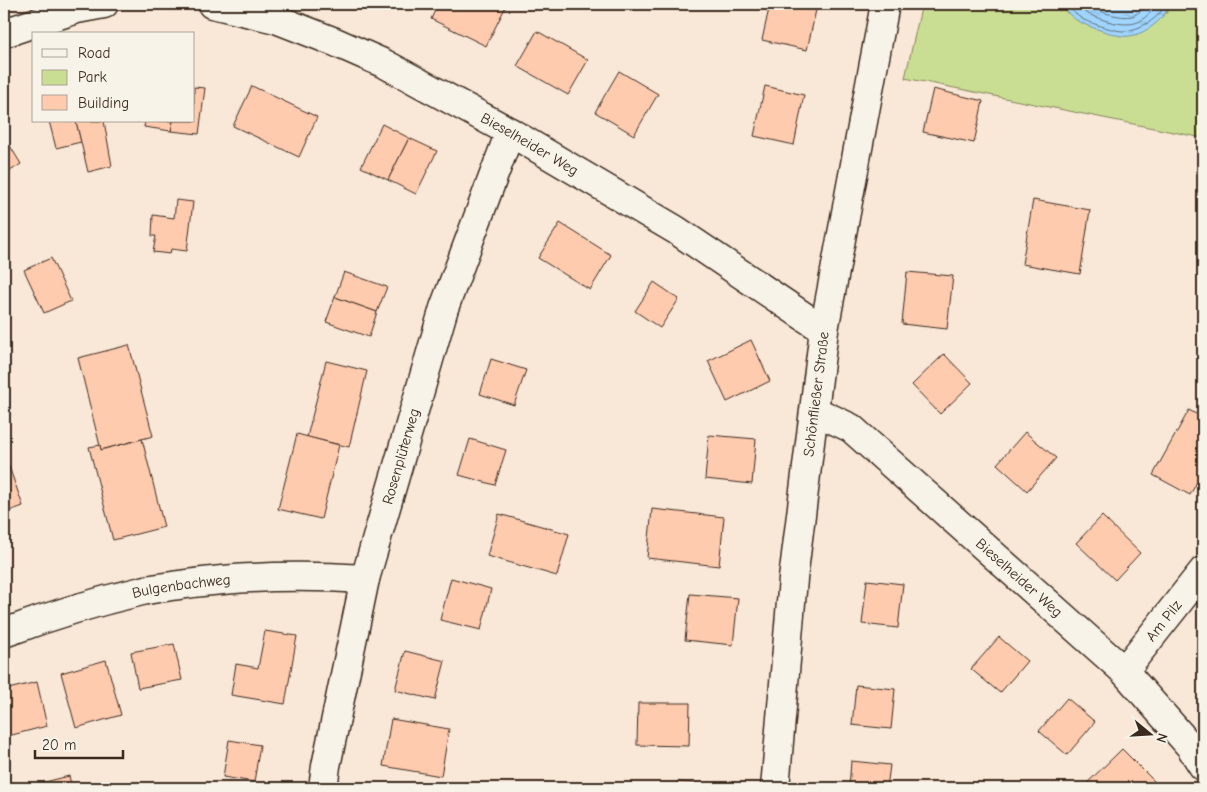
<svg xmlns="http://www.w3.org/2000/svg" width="1207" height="792" viewBox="0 0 1207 792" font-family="'Comic Neue',sans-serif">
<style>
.green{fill:#cade93;stroke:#828458}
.water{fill:url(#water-ripples);stroke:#7791a4}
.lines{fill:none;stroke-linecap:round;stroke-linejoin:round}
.shore{stroke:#636e78;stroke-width:1}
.building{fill:#ffcbaf;stroke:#3b2a1e}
.street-casing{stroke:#3b2a1e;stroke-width:31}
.street{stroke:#f7f3e8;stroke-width:28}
.labels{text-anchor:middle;stroke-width:5;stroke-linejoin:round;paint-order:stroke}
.street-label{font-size:15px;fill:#3b2a1e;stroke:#f7f3e8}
</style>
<defs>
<pattern id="water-ripples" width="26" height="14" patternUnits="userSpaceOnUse" patternTransform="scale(1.25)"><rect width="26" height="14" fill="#9fd5fe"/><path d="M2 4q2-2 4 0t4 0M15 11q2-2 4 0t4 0" fill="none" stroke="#8ab7d9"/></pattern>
</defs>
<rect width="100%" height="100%" fill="#f9e7d7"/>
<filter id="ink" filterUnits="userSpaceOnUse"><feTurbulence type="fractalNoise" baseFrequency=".02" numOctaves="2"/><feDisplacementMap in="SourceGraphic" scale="10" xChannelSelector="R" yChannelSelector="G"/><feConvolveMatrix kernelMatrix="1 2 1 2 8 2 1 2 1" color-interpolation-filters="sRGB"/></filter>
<g filter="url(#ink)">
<!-- green -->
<path class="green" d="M922,4h140l5,9h100l3,-9h33v134l-298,-60z"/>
<!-- water -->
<path class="water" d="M1062,4h108c-6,17 -30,35 -49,32 -6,-1 -13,-4 -18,-5 -18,-6 -32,-10 -41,-27z"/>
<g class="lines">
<!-- shore -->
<g class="shore">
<path d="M1067,4c4,6 10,12 17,16 7,3 33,12 41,11 15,-2 35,-12 40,-27"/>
<path d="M1074,4c11,12 48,25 64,18 7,-3 13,-11 19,-15l1,-3"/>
<path d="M1086,4c9,7 35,15 46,12 6,-2 12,-8 17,-12"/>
</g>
</g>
<!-- building -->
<g class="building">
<path d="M438,4h63l5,2 -20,40 -55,-27z"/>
<path d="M770,4h16l30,6 -9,40 -45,-10z"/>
<path d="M537,31l51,29 -20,35 -51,-29z"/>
<path d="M619,71l39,23 -24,41 -39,-23z"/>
<path d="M252,86l65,31 -18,40 -66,-31z"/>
<path d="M765,86l39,9 -10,50 -40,-9z"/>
<path d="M194,87l11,1 -6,46 -28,-3 2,-10h21z"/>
<path d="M933,89l50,12 -9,42 -51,-11z"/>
<path d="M49,121h27l5,21 -25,6z"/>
<path d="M76,121h28l8,45 -24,6z"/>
<path d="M145,121h28l-2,10 -27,-4z"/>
<path d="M382,124l27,14 -21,42 -27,-13z"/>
<path d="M4,136l17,28 -17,11z"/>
<path d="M409,138l28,13 -21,43 -28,-14z"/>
<path d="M176,200l17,2 -6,49 -16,-2 -1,5 -17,-2 3,-16h-4l1,-21 21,3z"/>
<path d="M1033,200l57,10 -10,64 -58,-10z"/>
<path d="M560,223l51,32 -21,35 -52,-32z"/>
<path d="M51,258l20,43 -27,12 -20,-43z"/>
<path d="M344,272l43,15 -10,25 -42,-15z"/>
<path d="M907,272l46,4 -6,53 -45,-5z"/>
<path d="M654,282l25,17 -19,29 -25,-17z"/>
<path d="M335,297l42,15 -8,25 -43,-15z"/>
<path d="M751,340l19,41 -43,21 -19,-41z"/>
<path d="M129,345l24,91 -52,14 -23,-92z"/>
<path d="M944,354l28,29 -32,31 -28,-29z"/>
<path d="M491,359l35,11 -12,35 -34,-11z"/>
<path d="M326,361l41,10 -18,76 -42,-10z"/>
<path d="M1189,410l14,8v53l-13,24 -37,-20z"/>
<path d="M1025,432l31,26 -29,33 -30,-27z"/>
<path d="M297,434l42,11 -18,74 -43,-10z"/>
<path d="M709,435l47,4 -4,45 -47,-5z"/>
<path d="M142,439l22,88 -51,13 -24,-93 11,-2 1,5z"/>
<path d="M470,439l36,11 -11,35 -36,-10z"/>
<path d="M7,461l16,45 -19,7v-51z"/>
<path d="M652,509l72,8 -5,49 -72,-8z"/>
<path d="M499,514l70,20 -12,42 -70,-20z"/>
<path d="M1102,516l38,37 -25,27 -39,-37z"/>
<path d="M451,578l40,11 -10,41 -41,-10z"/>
<path d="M867,580l36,4 -5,44 -36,-4z"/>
<path d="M690,594l48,4 -5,47 -48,-5z"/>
<path d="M265,631l32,5 -12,68 -54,-9 5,-31 22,4z"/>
<path d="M999,637l28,24 -27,32 -29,-24z"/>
<path d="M174,644l8,36 -44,8 -7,-36z"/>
<path d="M405,651l40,10 -10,39 -40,-10z"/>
<path d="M106,660l15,55 -45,13 -15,-55z"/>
<path d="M37,682l10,44 -43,11v-47z"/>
<path d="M856,685l39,4 -4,40 -39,-4z"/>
<path d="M1067,698l28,24 -28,33 -28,-24z"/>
<path d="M638,703h52l-1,43 -52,-1z"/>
<path d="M391,719l58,10 -8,47 -58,-10z"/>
<path d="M229,740l31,5 -6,37 -31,-5z"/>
<path d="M1122,749l36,36 -3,3h-73z"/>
<path d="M851,761l39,4 -3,23h-38z"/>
<path d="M69,776l3,12h-43v-2z"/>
<path d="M677,782l43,3v3h-44z"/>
</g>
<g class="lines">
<!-- street casing -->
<g class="street-casing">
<g id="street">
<path id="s1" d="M212,4l64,15 59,23 50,22 125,68 166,98 148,100"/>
<path d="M4,33l73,-24 27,-5"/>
<path id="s2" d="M815,411l36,17 273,243 66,75 13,20"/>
<path id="s3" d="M4,633c45,-17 91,-31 138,-42 12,-3 25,-4 37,-6 62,-9 123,-10 186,-6"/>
<path id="s4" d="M1124,671l79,-100"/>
<path id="s5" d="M323,788l3,-22 39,-187 79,-271 66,-176"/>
<path id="s6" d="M775,788l18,-209 31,-249 61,-326"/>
</g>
</g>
<!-- street -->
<use href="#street" class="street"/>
</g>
</g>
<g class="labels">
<!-- street labels -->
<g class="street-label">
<text dy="5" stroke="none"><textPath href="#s1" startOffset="349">Bieselheider Weg</textPath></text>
<text dy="5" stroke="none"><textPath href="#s6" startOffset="396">Schönfließer Straße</textPath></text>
<text dy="5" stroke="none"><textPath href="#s5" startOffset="341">Rosenplüterweg</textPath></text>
<text dy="5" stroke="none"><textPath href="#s2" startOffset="265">Bieselheider Weg</textPath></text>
<text dy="5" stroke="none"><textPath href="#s3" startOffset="184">Bulgenbachweg</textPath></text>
<text dy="5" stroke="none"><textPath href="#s4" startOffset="64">Am Pilz</textPath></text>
</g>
</g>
<!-- margin -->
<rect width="1207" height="792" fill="none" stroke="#f7f3e8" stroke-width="20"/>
<rect x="10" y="10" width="1187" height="772" fill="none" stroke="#3b2a1e" stroke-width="2" filter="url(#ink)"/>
<!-- legend -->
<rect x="32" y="32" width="162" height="90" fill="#f7f3e8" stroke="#aca397"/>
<rect x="42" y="49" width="25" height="8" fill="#f7f3e8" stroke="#aca397"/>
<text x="78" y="58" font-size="15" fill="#3b2a1e">Road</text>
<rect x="42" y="70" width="25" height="15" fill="#cade93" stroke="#aca397"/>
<text x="78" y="82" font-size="15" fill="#3b2a1e">Park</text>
<rect x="42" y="95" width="25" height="15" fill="#ffcbaf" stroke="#aca397"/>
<text x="78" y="108" font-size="15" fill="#3b2a1e">Building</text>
<!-- north arrow -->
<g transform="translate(1150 734) rotate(108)" stroke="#f7f3e8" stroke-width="4" paint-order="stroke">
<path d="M0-4L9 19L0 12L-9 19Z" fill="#3b2a1e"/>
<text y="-8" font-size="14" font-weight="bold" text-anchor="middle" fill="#3b2a1e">N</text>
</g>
<!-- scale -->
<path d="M35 750v8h88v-8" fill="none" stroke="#3b2a1e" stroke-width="2.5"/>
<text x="42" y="750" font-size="15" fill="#3b2a1e" stroke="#f7f3e8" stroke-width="4" paint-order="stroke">20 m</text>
</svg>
